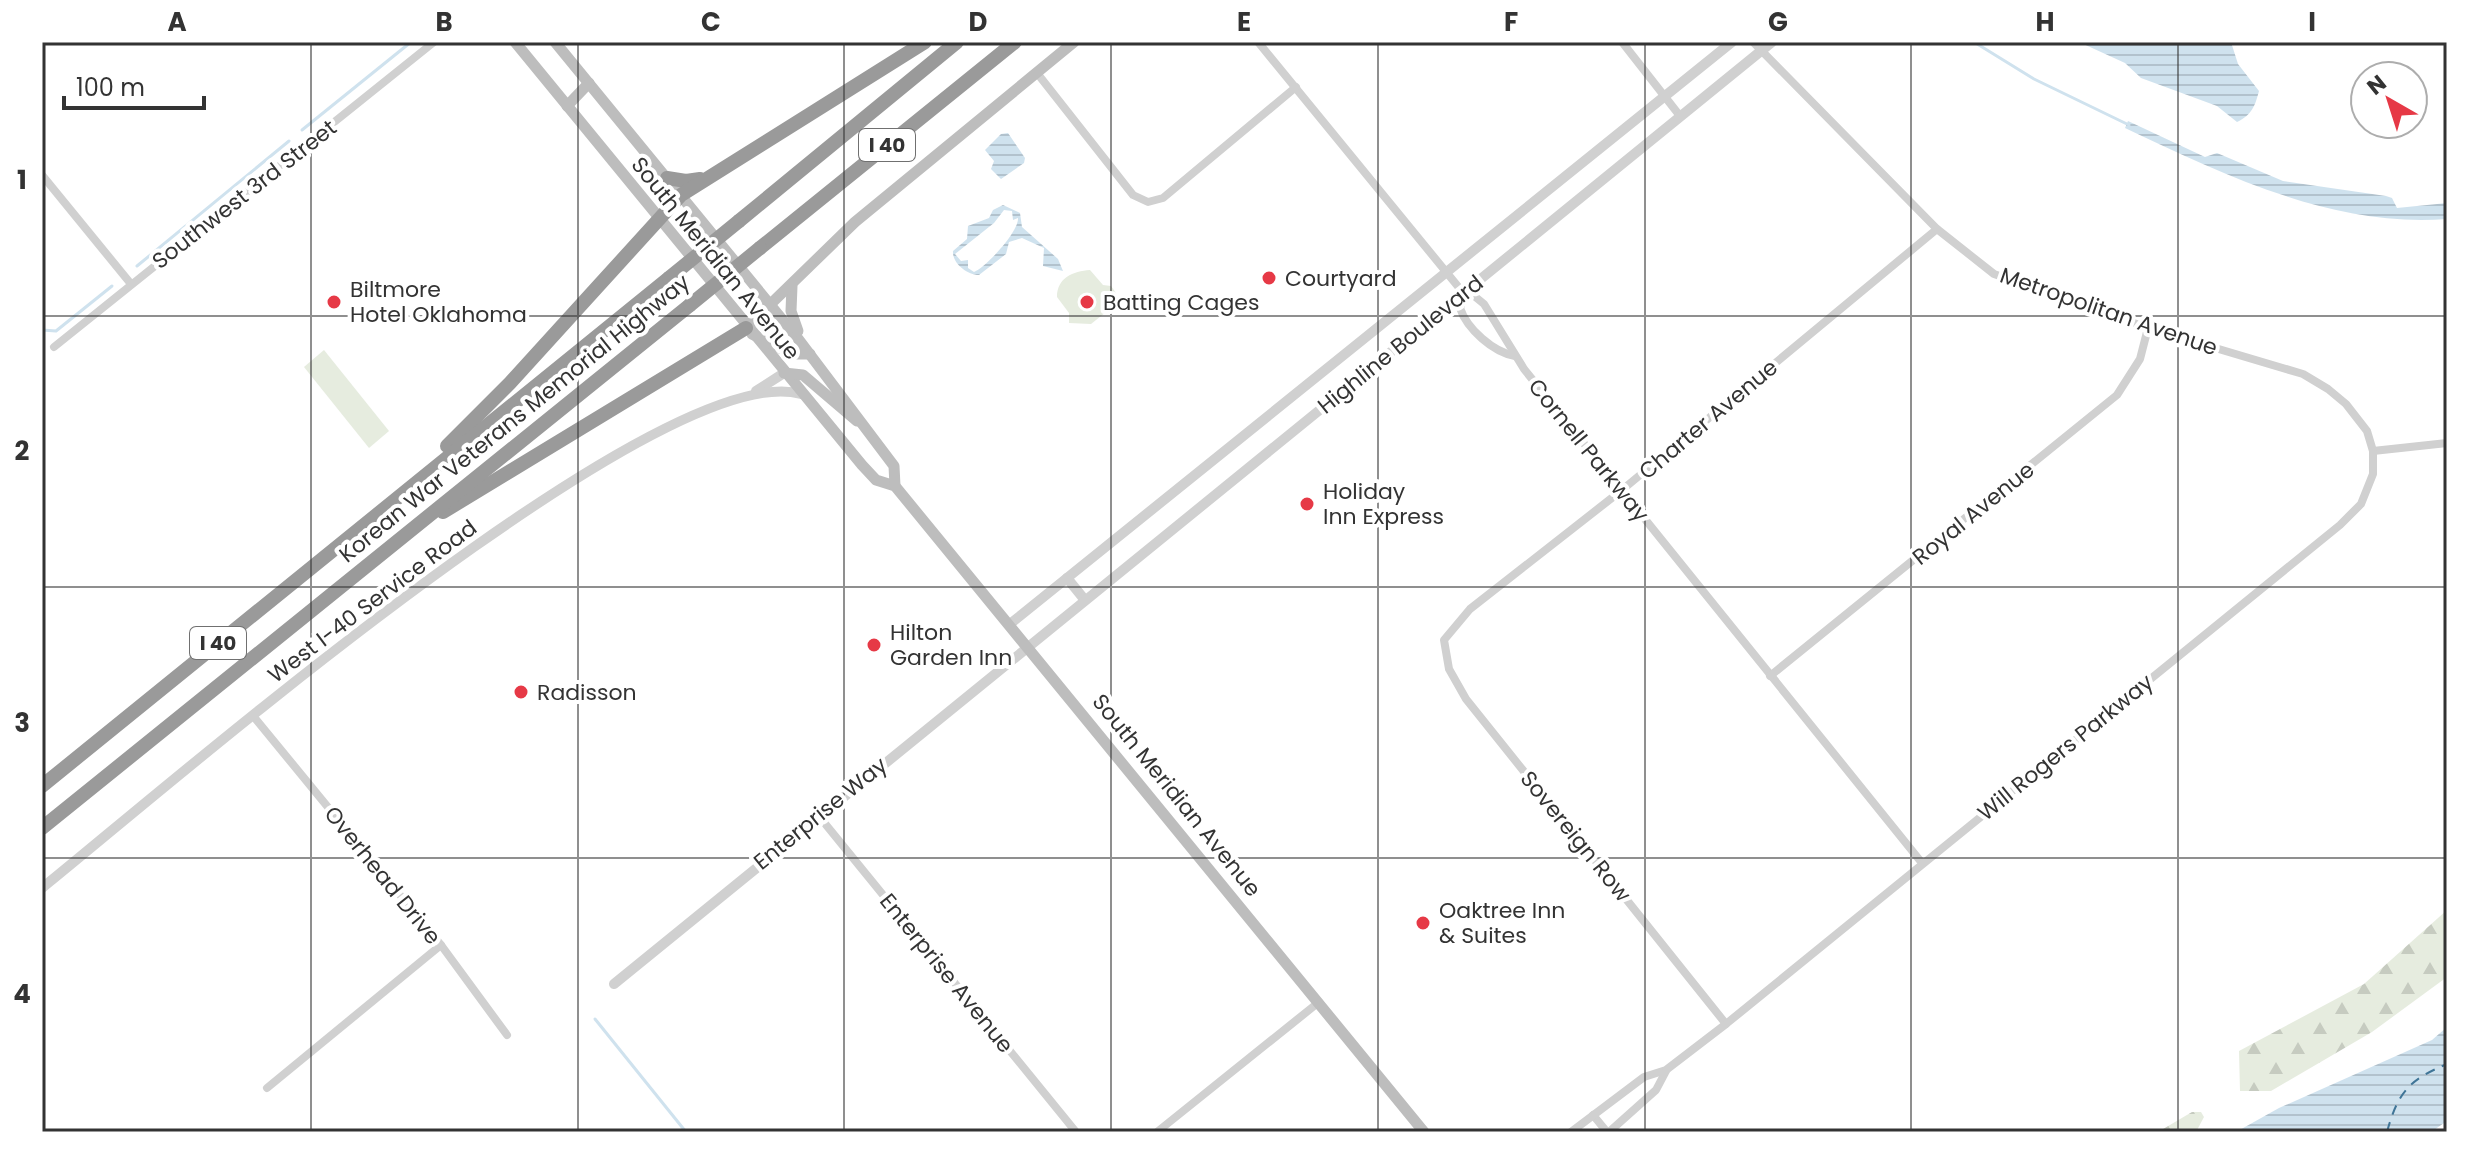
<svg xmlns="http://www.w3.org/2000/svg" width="2489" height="1174" viewBox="0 0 2489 1174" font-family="Poppins,sans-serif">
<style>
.forest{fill:url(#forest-firs)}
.pitch{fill:#e6ecdf}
.water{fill:url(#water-rules);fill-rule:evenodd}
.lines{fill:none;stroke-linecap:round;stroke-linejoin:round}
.stream{stroke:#cfe2ee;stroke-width:3}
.ferry{stroke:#3f7597;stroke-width:2;stroke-dasharray:10 8;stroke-linecap:butt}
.minor{stroke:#d0d0d0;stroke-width:8}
.tertiary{stroke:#d0d0d0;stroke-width:10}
.secondary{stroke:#bdbdbd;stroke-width:11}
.motorway{stroke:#9a9a9a;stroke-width:14}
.motorway-bridge{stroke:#9a9a9a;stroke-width:14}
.grid{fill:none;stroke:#333;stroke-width:2;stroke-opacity:0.55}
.poi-dot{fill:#e63946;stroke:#fff;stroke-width:3}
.labels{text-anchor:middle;stroke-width:8;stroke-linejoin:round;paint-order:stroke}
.shield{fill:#fff;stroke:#707070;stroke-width:2}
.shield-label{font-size:20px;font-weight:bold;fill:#333}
.street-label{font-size:22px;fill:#333;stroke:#fff}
.poi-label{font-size:22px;fill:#333;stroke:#fff;text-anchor:start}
.neatline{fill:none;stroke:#333;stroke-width:3}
.grid-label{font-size:26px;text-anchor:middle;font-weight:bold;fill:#333}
</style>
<defs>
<pattern id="forest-firs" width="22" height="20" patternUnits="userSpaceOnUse" patternTransform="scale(2)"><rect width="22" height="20" fill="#e6ecdf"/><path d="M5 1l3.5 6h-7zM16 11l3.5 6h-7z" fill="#c6cbc0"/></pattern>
<pattern id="water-rules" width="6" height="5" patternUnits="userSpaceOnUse" patternTransform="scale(2)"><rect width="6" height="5" fill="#cfe2ee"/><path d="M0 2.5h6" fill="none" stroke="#b2c2cd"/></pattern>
</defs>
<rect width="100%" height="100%" fill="#fff"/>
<!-- forest -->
<g class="forest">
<path d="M2447,910v67l-75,55 -101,59h-31l-1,-40 125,-67z"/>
<path d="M2192,1112h9l3,5 -8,15h-38z"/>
</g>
<!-- pitch -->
<g class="pitch">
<path d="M1090,270l13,15 8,1 5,7 -5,15 -20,16 -22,-1v-10l-12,-16c0,-19 16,-26 33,-27z"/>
<path d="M324,350l65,81 -20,17 -65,-81z"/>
</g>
<!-- water -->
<g class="water">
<path d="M2079,42h152l7,22 21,27c-4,15 -7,24 -22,31l-20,-16 -76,-28 -16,-15z"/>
<path d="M2128,121l77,36 12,-4 66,28 103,15 6,2 5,10 50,-5v16c-113,9 -223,-44 -322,-91z"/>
<path d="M1008,133l17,25 -1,5 -23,16 -10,-10 3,-8 -9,-11 16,-16z"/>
<path d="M1003,205l17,8 2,14 36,32 5,12 -20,-5 1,-18 -22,-10 -13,4 -3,12 -27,21c-12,0 -27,-12 -26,-24l14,-12 1,-13 21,-8 4,-8zM1004,210l8,1 1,9 5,-2c1,14 -33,50 -44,54l-6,-4v-8l-7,1 -6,-7 39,-31z"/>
<path d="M2447,1027v94l-16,11h-195l43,-24 153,-68z"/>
</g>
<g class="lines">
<!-- stream -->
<g class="stream">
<path d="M1974,42l60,37 95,46"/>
<path d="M302,130l109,-88"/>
<path d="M137,266l152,-125"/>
<path d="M42,330l14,1 56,-45"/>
<path d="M595,1019l91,113"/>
</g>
<!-- ferry -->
<path class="ferry" d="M2387,1132c11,-40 22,-52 60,-68"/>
<!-- minor -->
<g class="minor">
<path d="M1258,42l207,253"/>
<path d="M1622,42l58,74"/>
<path d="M1037,73l96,122 15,7 15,-4 133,-111"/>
<path d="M42,175l89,109"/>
<path d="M1465,295h8l11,9 40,65 398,494"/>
<path d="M1465,295l-5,13c7,21 33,44 55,48"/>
<path d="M54,347l380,-305"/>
<path d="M2373,451l74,-8"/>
<path d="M1770,676l347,-281 23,-36 8,-31"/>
<path d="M254,717l187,228 66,90"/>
<path d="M818,815l258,317"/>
<path d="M1726,1024l-260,-325 -17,-30 -5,-29 26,-31 152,-119 315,-261"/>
<path d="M267,1088l174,-143"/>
<path d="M1593,1115l14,17"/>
<path d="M1157,1132l162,-130"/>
<path d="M1571,1132l73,-55 22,-7 60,-46 614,-499 21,-21 12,-30v-23l-6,-20 -21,-27 -18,-15 -25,-15 -155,-46 -154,-54 -57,-45 -184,-187"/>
<path d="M1609,1132l47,-42 10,-19"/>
</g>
<!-- tertiary -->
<g class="tertiary">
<path d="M756,391l28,-18"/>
<path d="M1067,578l17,21"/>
<path d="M1010,624l722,-582"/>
<path d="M42,888c122,-98 620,-533 759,-494"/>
<path d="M614,984l1158,-942"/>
</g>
<!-- secondary -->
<g class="secondary">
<path d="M515,42l347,423 14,15 19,6 529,646"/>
<path d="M555,42l244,298 95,126 1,20"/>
<path d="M567,106l22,-23"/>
<path d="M792,286l-1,25 7,20"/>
<path d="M746,328l109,-106 219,-180"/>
<path d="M752,334l40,20h18"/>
<path d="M784,373l19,2 54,46"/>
</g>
<!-- motorway -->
<g class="motorway">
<path d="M667,178l19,3 14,-2"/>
<path d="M739,221l218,-179"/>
<path d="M760,248l255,-206"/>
<path d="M447,446l63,-63 171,-188 244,-153"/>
<path d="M443,512l303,-184"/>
<path d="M42,786l627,-508"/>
<path d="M42,828l648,-523"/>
</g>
<!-- motorway-bridge -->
<g class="motorway-bridge">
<path d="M669,278l70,-57"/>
<path d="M690,305l70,-57"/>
</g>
</g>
<!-- grid -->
<path class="grid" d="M311,42v1090M578,42v1090M844,42v1090M1111,42v1090M1378,42v1090M1645,42v1090M1911,42v1090M2178,42v1090M42,316h2405M42,587h2405M42,858h2405"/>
<!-- markers -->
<g class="poi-dot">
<circle cx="1269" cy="278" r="8"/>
<circle cx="334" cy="302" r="8"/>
<circle cx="1087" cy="302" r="8"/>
<circle cx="1307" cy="504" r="8"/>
<circle cx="874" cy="645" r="8"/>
<circle cx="521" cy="692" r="8"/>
<circle cx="1423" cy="923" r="8"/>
</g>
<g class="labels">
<!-- shield labels -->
<g class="shield">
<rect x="859" y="129" width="56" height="32" rx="6"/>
<rect x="190" y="627" width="56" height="32" rx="6"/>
</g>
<g class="shield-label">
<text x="887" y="152">I 40</text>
<text x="218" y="650">I 40</text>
</g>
<!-- street labels -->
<g class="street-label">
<text transform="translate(244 194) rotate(-38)" y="8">Southwest 3rd Street</text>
<text transform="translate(716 258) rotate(51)" y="8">South Meridian Avenue</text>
<text transform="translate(2109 311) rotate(19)" y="8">Metropolitan Avenue</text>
<text transform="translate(1400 344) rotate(-39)" y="8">Highline Boulevard</text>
<text transform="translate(514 418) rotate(-39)" y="8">Korean War Veterans Memorial Highway</text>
<text transform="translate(1708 419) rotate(-40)" y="8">Charter Avenue</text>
<text transform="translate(1589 450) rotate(51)" y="8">Cornell Parkway</text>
<text transform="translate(1973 513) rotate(-39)" y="8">Royal Avenue</text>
<text transform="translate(372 601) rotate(-37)" y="8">West I-40 Service Road</text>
<text transform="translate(2065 747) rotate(-39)" y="8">Will Rogers Parkway</text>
<text transform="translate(1177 795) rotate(51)" y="8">South Meridian Avenue</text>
<text transform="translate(820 813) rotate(-39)" y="8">Enterprise Way</text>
<text transform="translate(1576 836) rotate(51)" y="8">Sovereign Row</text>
<text transform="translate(383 875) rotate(51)" y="8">Overhead Drive</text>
<text transform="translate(947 973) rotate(51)" y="8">Enterprise Avenue</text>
</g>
<!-- poi labels -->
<g class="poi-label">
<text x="1285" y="286">Courtyard</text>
<text x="350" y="297">Biltmore<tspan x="350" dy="25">Hotel Oklahoma</tspan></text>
<text x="1103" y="310">Batting Cages</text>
<text x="1323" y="499">Holiday<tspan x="1323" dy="25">Inn Express</tspan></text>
<text x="890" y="640">Hilton<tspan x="890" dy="25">Garden Inn</tspan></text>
<text x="537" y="700">Radisson</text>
<text x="1439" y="918">Oaktree Inn<tspan x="1439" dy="25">&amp; Suites</tspan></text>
</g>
</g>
<!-- border -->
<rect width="2489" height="1174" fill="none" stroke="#ffffff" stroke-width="88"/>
<!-- north arrow -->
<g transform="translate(2389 100) rotate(321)"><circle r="38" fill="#ffffff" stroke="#adadad" stroke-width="2"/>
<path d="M0-6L14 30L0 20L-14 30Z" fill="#e63946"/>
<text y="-12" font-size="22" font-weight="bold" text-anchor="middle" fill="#333333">N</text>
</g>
<!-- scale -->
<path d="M64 96v12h140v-12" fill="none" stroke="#333333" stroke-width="4"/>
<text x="76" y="96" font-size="24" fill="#333333" stroke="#ffffff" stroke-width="6" paint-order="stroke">100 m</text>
<rect x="44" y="44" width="2401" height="1086" class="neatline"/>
<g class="grid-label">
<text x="177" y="31">A</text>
<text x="444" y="31">B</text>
<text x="711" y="31">C</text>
<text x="978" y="31">D</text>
<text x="1244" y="31">E</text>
<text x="1511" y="31">F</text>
<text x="1778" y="31">G</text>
<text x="2045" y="31">H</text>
<text x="2312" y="31">I</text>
<text x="22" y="189">1</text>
<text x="22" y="460">2</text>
<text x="22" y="732">3</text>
<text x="22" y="1003">4</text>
</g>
</svg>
